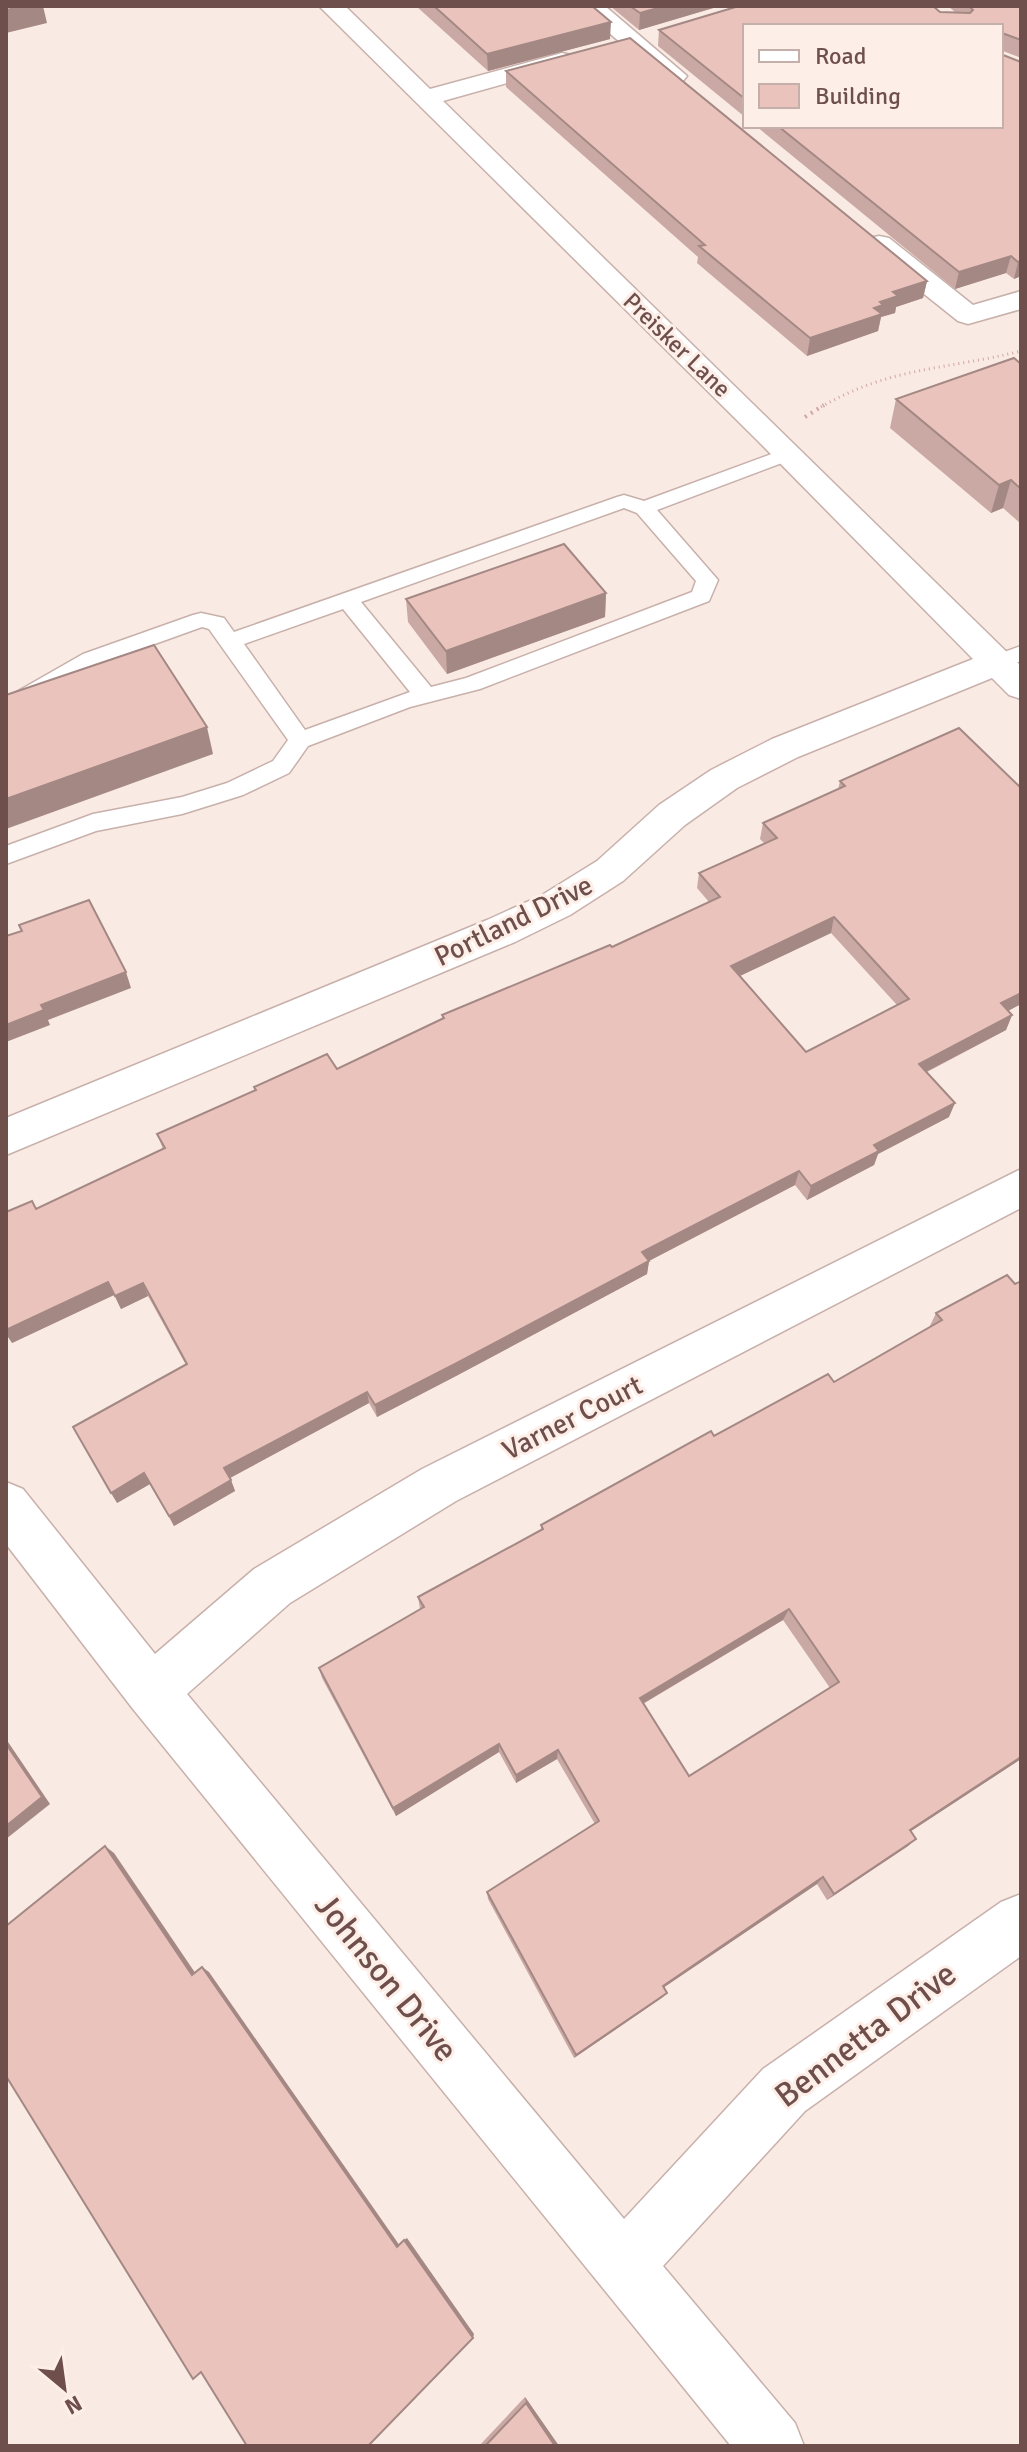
<svg xmlns="http://www.w3.org/2000/svg" width="1027" height="2452" viewBox="0 0 1027 2452" font-family="Signika,sans-serif">
<style>
.lines{fill:none;stroke-linecap:round;stroke-linejoin:round}
.lane-casing{stroke:#c8b0ab;stroke-width:3}
.street-casing{stroke:#c8b0ab;stroke-width:3}
.path-far1{stroke:#d0a7a1;stroke-width:3;stroke-dasharray:1 4;stroke-linecap:butt}
.path{stroke:#d0a7a1;stroke-width:4;stroke-dasharray:2 5;stroke-linecap:butt}
.lane{fill:#fff;fill-rule:evenodd}
.street{fill:#fff;fill-rule:evenodd}
.wall{fill:#caa8a3;fill-rule:evenodd}
.shaded-wall{fill:#a48884}
.building{fill:#ebc3bd;stroke:#a48884;stroke-width:2;fill-rule:evenodd}
.labels{text-anchor:middle;stroke-width:6;stroke-linejoin:round;paint-order:stroke}
.far-street-label{font-size:24px;fill:#6e4f4c;stroke:#fdefe8}
.street-label{font-size:28px;fill:#6e4f4c;stroke:#fdefe8}
.near-street-label{font-size:34px;fill:#6e4f4c;stroke:#fdefe8}
</style>
<rect width="100%" height="100%" fill="#f9eae3"/>
<g class="lines">
<!-- lane casing -->
<g class="lane-casing">
<g id="lane">
<path d="M788,448l10,6 -3,4 -138,52 61,70 -9,21 -229,88 -70,18 -102,39 -19,27 -46,22 -61,19 -86,17 -90,33v-18l87,-32 89,-17 45,-14 46,-22 15,-21 -79,-111 -7,-2 -103,37 -93,52v-18l77,-44 110,-39 8,-2 23,5 10,14 383,-135 7,-2 20,6zM624,508l13,5 59,68 -4,11 -226,86 -35,9 -70,-85zM343,609l67,83 -105,38 -61,-86z"/>
<path d="M1021,646v15l-25,9 -8,-2 -3,-5 3,-5z"/>
</g>
</g>
<!-- street casing -->
<g class="street-casing">
<g id="street">
<path d="M319,6h26l85,83 132,-36 9,2 3,5 -3,5 -128,36 578,565v33l-12,-4 -17,-17 -194,79 -61,31 -52,37 -62,56 -53,34 -55,27 -509,213v-37l481,-198 55,-25 55,-34 62,-56 52,-35 61,-31 201,-80 -216,-219z"/>
<path d="M578,6h27l82,70 -4,5h-18z"/>
<path d="M879,236l10,2 84,67 48,-14v18l-53,15 -10,-3 -89,-71 -4,-6 4,-6z"/>
<path d="M1021,1169v39l-565,293 -166,102 -103,91 437,525 139,-150 238,-167 20,-8v62l-216,155 -142,155 132,157 9,23h-73l-598,-737 -127,-165v-62l17,7 132,165 99,-85 168,-100z"/>
</g>
</g>
<!-- path-far1 -->
<path class="path-far1" d="M821,407c71,-41 125,-37 200,-56"/>
<!-- path -->
<path class="path" d="M805,417l19,-12"/>
<!-- lane -->
<use href="#lane" class="lane"/>
<!-- street -->
<use href="#street" class="street"/>
</g>
<!-- wall -->
<g class="wall">
<path d="M416,6h176l18,33 -122,32z"/>
<path d="M610,6h110l-81,24z"/>
<path d="M948,6h73v52l-18,-7v4l18,7v214l-7,3 -8,-6 -51,16 -199,-163h245l-256,-100v91l-87,-71 1,-16 281,-18h15z"/>
<path d="M506,71l421,210 -4,17 -27,9 -1,6 -14,4 -3,14 -71,25 -110,-93 1,-6 -192,-170z"/>
<path d="M1021,364v160l-18,-16 -12,5 -101,-85 6,-29z"/>
<path d="M606,593l-1,24 -158,57 -39,-52 -2,-23z"/>
<path d="M959,728l62,276 -13,7 4,4 -6,15 -79,42 22,45 -71,37 -4,11 -67,35 -12,-15 -146,76 -2,13 -191,102 -79,41 -8,-14 -139,75 5,13 -61,35 -24,-42 -33,19 69,-138 -38,-69 -27,13 -7,-14 -102,48 24,-134 127,-60 -6,-15 98,-43 -1,-4 83,-18 105,-50v-4l170,-68 97,-45 -12,-14 2,-15 65,-30 -4,-4 3,-16 75,-33 2,-9zM831,933l66,72 -91,47 -66,-76z"/>
<path d="M1021,1281v478l-110,72 -3,15 -81,54 -10,-16 -153,103 -1,10 -89,61 -86,-159 -1,-7 108,-68 -38,-65 -41,24 -17,-31 -103,64 -74,-138 -3,-10 101,-59 -2,-12 123,-67v-5l173,-89 120,-54 95,-54 7,-15zM783,1620l47,68 -141,88 -46,-72z"/>
<path d="M525,2397l34,49h-80z"/>
</g>
<!-- shaded-wall -->
<g class="shaded-wall">
<path d="M19,6h24l4,17 -41,10v-24z"/>
<path d="M665,6h55l-81,24 1,-17z"/>
<path d="M611,22l-1,17 -122,32 -1,-17z"/>
<path d="M1011,256l-5,17 -51,16 4,-17z"/>
<path d="M1021,261v15l-7,3 4,-17z"/>
<path d="M927,281l-4,17 -27,9 -1,6 -14,4 -3,14 -71,25 3,-18 64,-30 19,-16z"/>
<path d="M1011,480l-8,28 -12,5 8,-28z"/>
<path d="M606,593l-1,24 -158,57 -1,-23z"/>
<path d="M207,727l6,27 -207,75v-30z"/>
<path d="M834,917l-3,16 -102,48 2,-15z"/>
<path d="M126,972l5,16 -83,32 2,5 -44,17v-17l35,-20z"/>
<path d="M1021,993v11l-26,14 6,-15z"/>
<path d="M1012,1015l-6,15 -92,48 5,-14z"/>
<path d="M955,1103l-6,14 -71,37 -4,11 -67,35 4,-14 63,-41z"/>
<path d="M799,1171l-4,14 -154,80 1,-13z"/>
<path d="M649,1261l-2,13 -191,102 -79,41 -2,-12z"/>
<path d="M108,1282l6,13 -102,48 -6,-9v-4z"/>
<path d="M143,1283l5,13 -27,13 -6,-13z"/>
<path d="M367,1392l2,11 -141,76 -4,-11z"/>
<path d="M144,1473l6,11 -33,19 -6,-10z"/>
<path d="M231,1480l4,11 -61,35 -5,-10z"/>
<path d="M789,1609l-6,11 -146,87 3,-9z"/>
<path d="M6,1739l44,65 -44,35z"/>
<path d="M499,1744v8l-103,64 -3,-8z"/>
<path d="M558,1750l-1,9 -41,24v-8z"/>
<path d="M1021,1757v2l-119,78 8,-7z"/>
<path d="M916,1839l-8,7 -81,54 7,-6z"/>
<path d="M105,1846l9,7 86,127 -8,-5z"/>
<path d="M823,1877l-6,7 -157,106 3,-4z"/>
<path d="M202,1967l7,5 191,274 -3,1z"/>
<path d="M667,1993l-4,4 -89,61 2,-3z"/>
<path d="M407,2238l67,96 -1,4 -69,-98z"/>
<path d="M525,2397l34,49h-4l-29,-43z"/>
</g>
<!-- building -->
<g class="building">
<path d="M434,6h158l19,16 -124,32z"/>
<path d="M630,6h35l-25,7z"/>
<path d="M739,6h194l7,6 30,1 3,-3 -4,-4h52v34l-19,-7 1,22 18,7v199l-3,1 -7,-6 -52,16 -181,-146h223v-100h-256v73l-86,-69z"/>
<path d="M630,38l297,243 -34,11 5,4 -18,6 3,3 -9,3 8,6 -72,24 -111,-92 6,-1 -199,-174z"/>
<path d="M1014,358l7,6v125l-10,-9 -12,5 -103,-86z"/>
<path d="M564,544l42,49 -160,58 -40,-52z"/>
<path d="M154,645l53,82 -201,72v-104z"/>
<path d="M959,728l62,60v205l-20,10 11,12 -93,49 36,39 -81,42 5,6 -68,35 -12,-15 -157,81 7,9 -194,103 -80,41 -8,-13 -143,76 7,12 -62,36 -25,-43 -33,20 -38,-66 114,-63 -44,-81 -28,13 -7,-14 -102,48v-118l26,-11 4,8 129,-61 -8,-14 99,-44 -2,-3 73,-33 10,15 107,-51 -2,-3 168,-70 2,2 108,-50 -21,-24 78,-35 -14,-15 82,-37 -5,-5zM834,917l75,82 -103,53 -75,-86z"/>
<path d="M89,900l37,72 -85,33 3,5 -38,15v-89l16,-5 -3,-6z"/>
<path d="M1007,1275l8,9 6,-3v476l-111,73 6,9 -82,55 -11,-17 -160,109 4,7 -91,62 -89,-163 112,-71 -41,-71 -42,25 -17,-31 -106,64 -74,-140 105,-61 -6,-10 125,-68 -2,-4 170,-94 3,5 114,-62 6,8 108,-62 -6,-7zM789,1609l50,73 -150,94 -49,-78z"/>
<path d="M6,1744l36,53 -36,29z"/>
<path d="M105,1846l87,129 10,-8 195,280 7,-7 69,98 -105,108h-121l-46,-74 -8,7 -187,-303v-150z"/>
<path d="M526,2403l29,43h-70z"/>
</g>
<g class="labels">
<!-- far-street labels -->
<g class="far-street-label">
<text transform="translate(677 345) rotate(44)" y="8">Preisker Lane</text>
</g>
<!-- street labels -->
<g class="street-label">
<text transform="translate(513 920) rotate(-26)" y="10">Portland Drive</text>
<text transform="translate(572 1417) rotate(-27)" y="10">Varner Court</text>
</g>
<!-- near-street labels -->
<g class="near-street-label">
<text transform="translate(387 1977) rotate(51)" y="12">Johnson Drive</text>
<text transform="translate(865 2034) rotate(-37)" y="12">Bennetta Drive</text>
</g>
</g>
<!-- border -->
<rect width="1027" height="2452" fill="none" stroke="#6e4f4c" stroke-width="16"/>
<!-- legend -->
<rect x="743" y="24" width="260" height="104" fill="#fdefe8" stroke="#c4afaa" stroke-width="2"/>
<rect x="759" y="50" width="40" height="12" fill="#ffffff" stroke="#c4afaa" stroke-width="2"/>
<text x="815" y="64" font-size="24" fill="#6e4f4c">Road</text>
<rect x="759" y="84" width="40" height="24" fill="#ebc3bd" stroke="#c4afaa" stroke-width="2"/>
<text x="815" y="104" font-size="24" fill="#6e4f4c">Building</text>
<!-- north arrow -->
<g transform="translate(64 2388) rotate(151)" stroke="#fdefe8" stroke-width="6" paint-order="stroke">
<path d="M0-6L14 30L0 20L-14 30Z" fill="#6e4f4c"/>
<text y="-12" font-size="22" font-weight="bold" text-anchor="middle" fill="#6e4f4c">N</text>
</g>
</svg>
